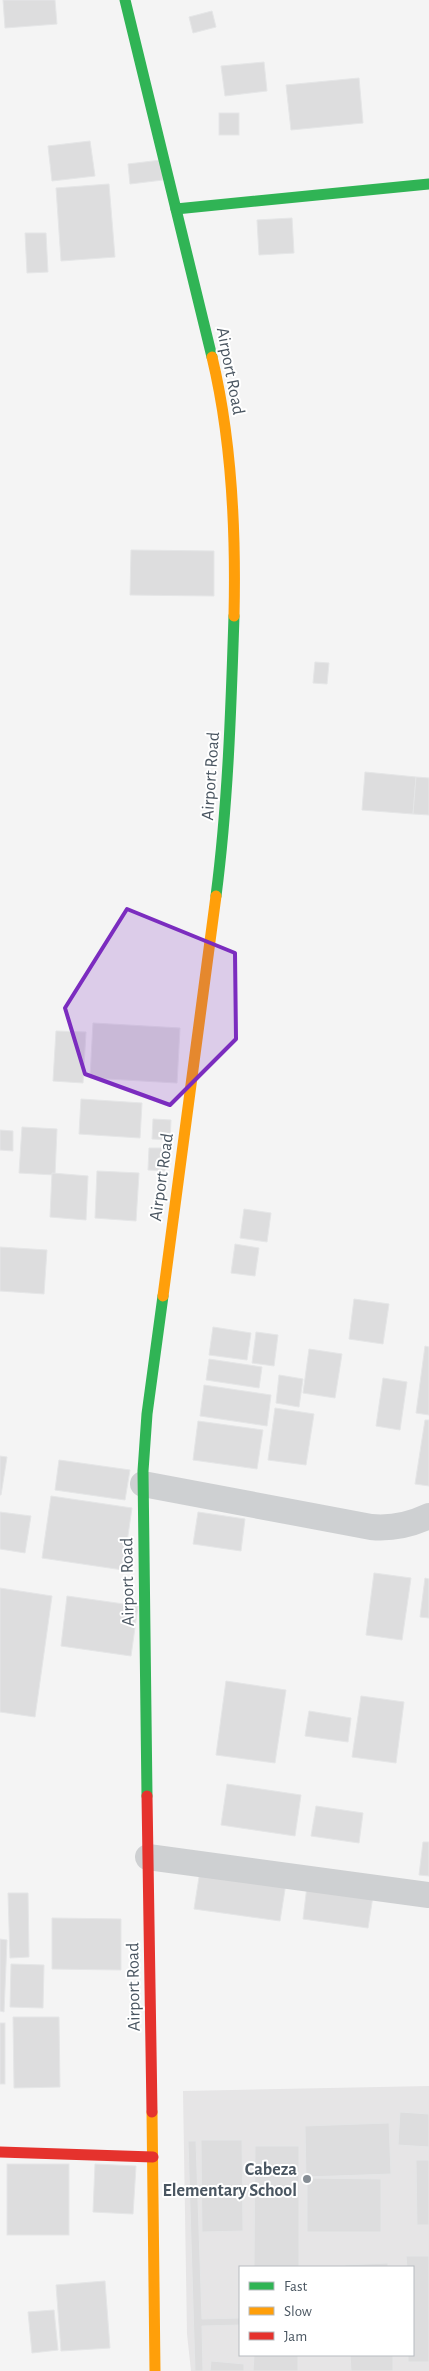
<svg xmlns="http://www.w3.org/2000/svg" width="429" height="2371" viewBox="0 0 429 2371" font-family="'Alegreya Sans',sans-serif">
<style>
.education{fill:#e6e5e6;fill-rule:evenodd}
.building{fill:#ddddde;stroke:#e5e6e7}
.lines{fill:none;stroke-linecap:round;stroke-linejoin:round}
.street{stroke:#ced0d2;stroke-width:26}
.fast{stroke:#30b455;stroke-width:11}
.slow{stroke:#ff9f0a;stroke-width:11}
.jam{stroke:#e5322d;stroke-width:11}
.marked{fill:#7b2cbf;fill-opacity:0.2;stroke:#7b2cbf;stroke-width:4;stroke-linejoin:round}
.poi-dot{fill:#868d94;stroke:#fff;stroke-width:2}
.labels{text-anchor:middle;stroke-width:4;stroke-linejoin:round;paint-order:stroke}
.street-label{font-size:18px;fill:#4a5661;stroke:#fff}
.poi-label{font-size:18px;font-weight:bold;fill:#4a5661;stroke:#fff;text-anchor:end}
</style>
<rect width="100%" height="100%" fill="#f4f4f4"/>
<!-- education -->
<path class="education" d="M429,2086v285h-238l-4,-37 -4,-243zM240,2267h173v88h-173z"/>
<!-- building -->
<g class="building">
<path d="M3,0h52l2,24 -52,4z"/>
<path d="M212,11l4,16 -23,6 -4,-16z"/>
<path d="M264,62l3,29 -42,5 -4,-30z"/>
<path d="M359,78l4,45 -72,7 -5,-45z"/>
<rect x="219" y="113" width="20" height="22"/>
<path d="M90,141l5,35 -43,5 -4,-35z"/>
<path d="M161,160l2,20 -33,4 -2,-20z"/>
<path d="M109,184l6,73 -54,4 -5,-73z"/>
<path d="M292,218l2,35 -35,2 -2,-35z"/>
<path d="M25,233h21l2,39 -21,1z"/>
<path d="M131,550l83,1v45l-84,-1z"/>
<path d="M315,662l14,1 -2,21 -14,-1z"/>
<path d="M365,772l51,5 -3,37 -51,-4z"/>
<path d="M416,777l13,1v37l-16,-1z"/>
<path d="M93,1023l87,5 -3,55 -87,-5z"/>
<path d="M56,1031l30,1 -3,51 -30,-2z"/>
<path d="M81,1099l61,4 -2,35 -61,-4z"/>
<path d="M153,1119l18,1 -1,20 -18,-1z"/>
<path d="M22,1127l35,2 -2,46 -36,-2z"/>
<path d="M0,1130l13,1v20l-13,-1z"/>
<path d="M149,1148h17l-1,23 -17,-1z"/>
<path d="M97,1171l42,2 -3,48 -41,-3z"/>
<path d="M52,1173l36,3 -2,44 -36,-3z"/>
<path d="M244,1209l27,4 -4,29 -27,-4z"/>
<path d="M235,1244l24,4 -4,28 -24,-3z"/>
<path d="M0,1247l47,3 -3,44 -44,-3z"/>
<path d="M354,1299l35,5 -6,40 -34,-5z"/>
<path d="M213,1327l38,6 -4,27 -38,-5z"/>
<path d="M256,1332l22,3 -4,31 -22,-3z"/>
<path d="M425,1346l4,1v68l-13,-2z"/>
<path d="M309,1349l33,5 -7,44 -32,-5z"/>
<path d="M209,1359l53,8 -3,21 -53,-8z"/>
<path d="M279,1375l24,4 -4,28 -23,-4z"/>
<path d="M383,1378l24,4 -7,48 -24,-4z"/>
<path d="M204,1385l67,10 -4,31 -67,-10z"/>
<path d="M275,1408l39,6 -8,51 -38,-5z"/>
<path d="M425,1420h4v66l-14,-2z"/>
<path d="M198,1421l65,9 -6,39 -64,-9z"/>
<path d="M0,1456l7,1 -6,38h-1z"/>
<path d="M59,1460l71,10 -5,30 -70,-10z"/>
<path d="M51,1496l81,12 -9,62 -81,-12z"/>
<path d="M0,1512l31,4 -6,37 -25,-4z"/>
<path d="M198,1512l47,7 -4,32 -48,-7z"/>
<path d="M374,1573l37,5 -9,62 -36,-5z"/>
<path d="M425,1578l4,1v39l-9,-1z"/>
<path d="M0,1588l52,8 -17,121 -35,-5z"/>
<path d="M67,1596l71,10 -7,50 -70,-10z"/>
<path d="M226,1681l60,9 -11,73 -59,-8z"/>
<path d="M361,1696l43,6 -8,61 -44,-6z"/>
<path d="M309,1711l42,7 -3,24 -43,-6z"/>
<path d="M227,1784l74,11 -6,41 -74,-11z"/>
<path d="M316,1806l47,7 -4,30 -48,-7z"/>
<path d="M423,1842h6v34l-10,-1z"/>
<path d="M200,1871l86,12 -6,38 -86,-12z"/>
<path d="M307,1886l66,10 -5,32 -65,-9z"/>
<path d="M8,1893h20l1,64 -19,1z"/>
<path d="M52,1918l69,1v51l-69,-1z"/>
<path d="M0,1939l7,1 -3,72 -4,-1z"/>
<path d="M11,1964l33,1 -1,43 -33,-1z"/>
<path d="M13,2017h46l1,70 -46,1z"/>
<rect x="0" y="2023" width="5" height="61"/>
<path d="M400,2112l29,2v33l-31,-2z"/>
<path d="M389,2123l2,51 -85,3 -1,-51z"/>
<path d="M201,2140h41l1,91 -41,1z"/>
<path d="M188,2141h8l6,178 38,-1v7l-38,1 1,45h-8z"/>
<path d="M255,2146h44v121h-45z"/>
<path d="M416,2160h13v65h-12z"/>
<rect x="7" y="2164" width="62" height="71"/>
<path d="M95,2164l41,2 -3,48 -40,-2z"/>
<path d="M307,2178l74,1v53h-74z"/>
<path d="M406,2256h23v106h-21v-7h5v-88h-6z"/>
<path d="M388,2263v4h-43v-2z"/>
<path d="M105,2281l5,67 -49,3 -5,-66z"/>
<path d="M54,2310l4,40 -26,3 -4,-41z"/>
<path d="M254,2355h44v16h-45z"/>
<path d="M350,2355h43v16h-42z"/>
<path d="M211,2361l33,3v7h-34z"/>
</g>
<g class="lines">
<!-- street -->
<g class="street">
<path d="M143,1484l228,43c21,2 39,-2 58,-11"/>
<path d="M148,1857l281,38"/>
</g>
<!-- fast -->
<g class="fast">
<path d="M125,0l87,357"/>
<path d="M176,209l253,-25"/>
<path d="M216,896c12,-93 15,-186 18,-280"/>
<path d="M147,1796l-4,-325 4,-57 16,-118"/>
</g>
<!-- slow -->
<g class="slow">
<path d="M212,357c20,83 24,174 22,259"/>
<path d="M163,1296l53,-400"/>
<path d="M152,2112l3,259"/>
</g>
<!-- jam -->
<g class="jam">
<path d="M147,1796l5,316"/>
<path d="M0,2152l153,5"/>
</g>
</g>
<!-- marked area -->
<path class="marked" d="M127,909l108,44 1,86 -66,66 -85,-31 -20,-66z"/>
<!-- markers -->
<circle class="poi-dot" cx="307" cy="2179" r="5"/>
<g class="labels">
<!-- street labels -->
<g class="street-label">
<text transform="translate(231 371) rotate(79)" y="6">Airport Road</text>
<text transform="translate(210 776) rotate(-86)" y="6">Airport Road</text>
<text transform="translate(161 1177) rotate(-82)" y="6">Airport Road</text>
<text transform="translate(127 1582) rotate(-91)" y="6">Airport Road</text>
<text transform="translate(133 1987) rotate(-91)" y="6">Airport Road</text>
</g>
<!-- poi labels -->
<g class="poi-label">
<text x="297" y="2175">Cabeza<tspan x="297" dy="21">Elementary School</tspan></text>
</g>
</g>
<!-- legend -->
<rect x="239" y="2266" width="175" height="90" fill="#ffffff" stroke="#b7bbc0"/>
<rect x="249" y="2282" width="25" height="8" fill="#30b455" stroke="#b7bbc0"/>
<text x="284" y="2291" font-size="15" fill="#4a5661">Fast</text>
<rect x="249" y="2307" width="25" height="8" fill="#ff9f0a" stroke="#b7bbc0"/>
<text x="284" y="2316" font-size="15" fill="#4a5661">Slow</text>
<rect x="249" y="2332" width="25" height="8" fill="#e5322d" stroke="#b7bbc0"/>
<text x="284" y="2341" font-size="15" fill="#4a5661">Jam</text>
</svg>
